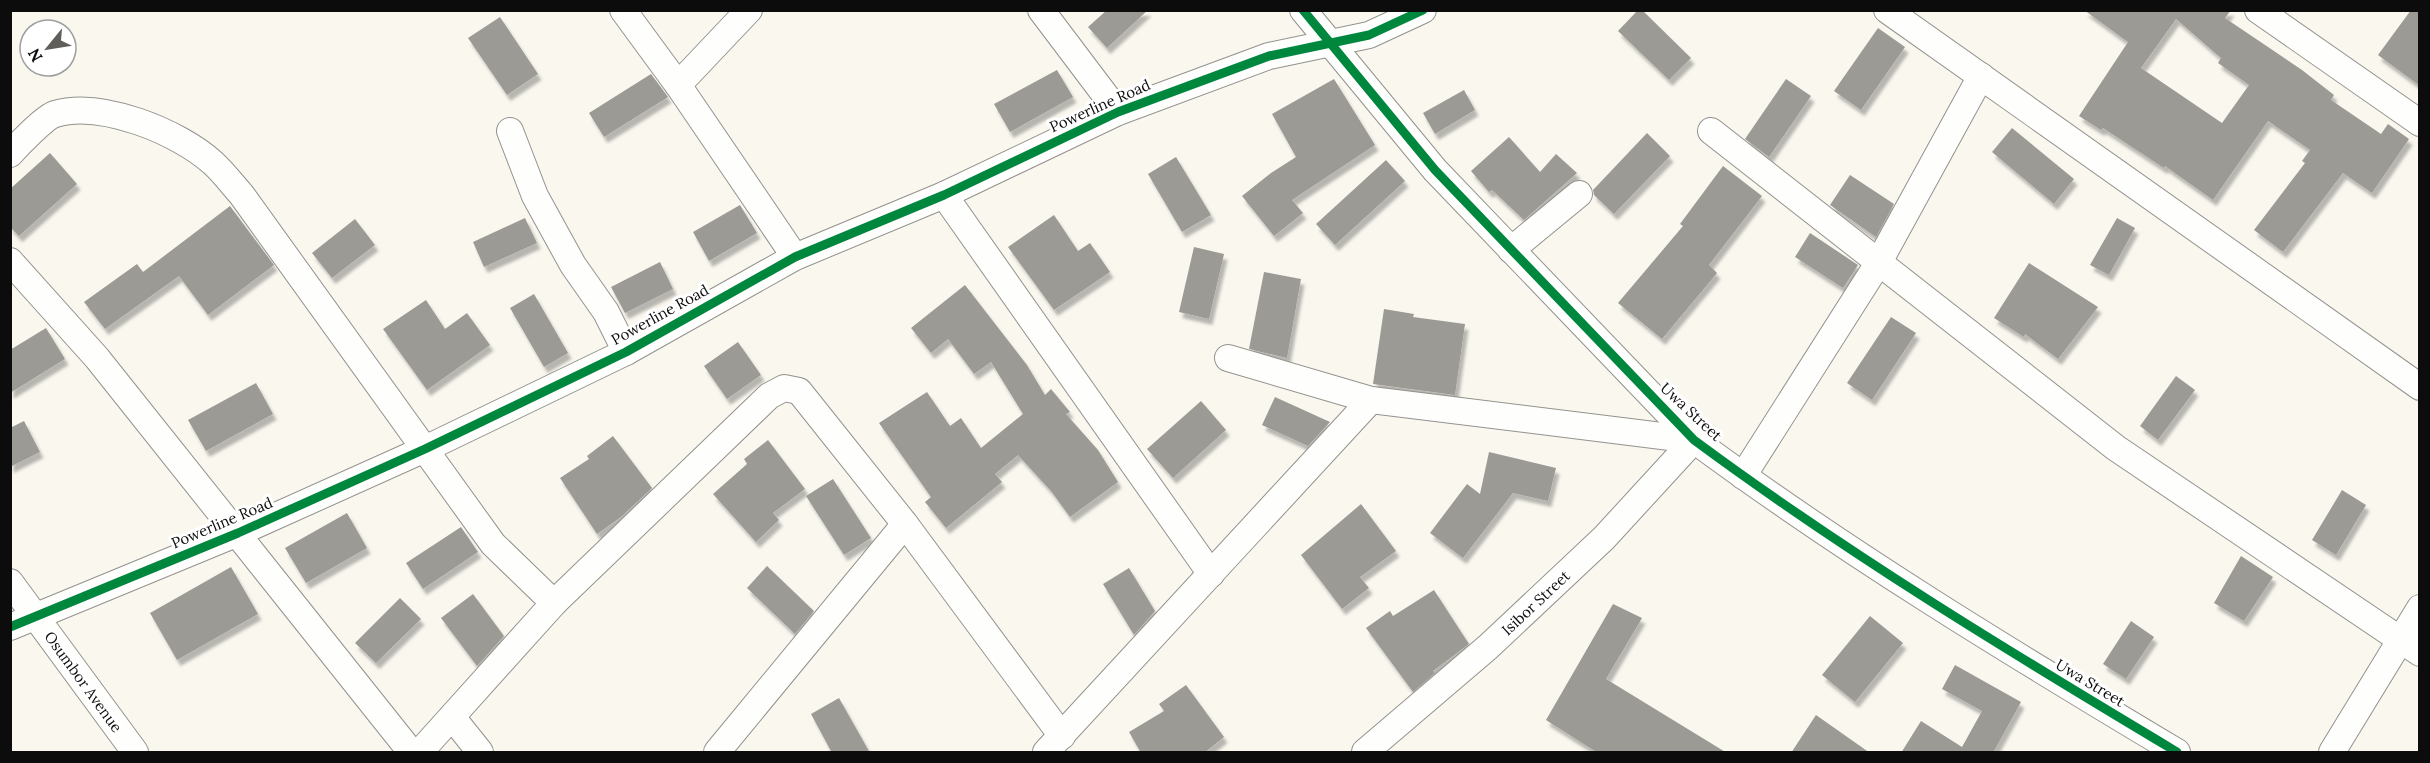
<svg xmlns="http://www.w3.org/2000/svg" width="2430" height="763" viewBox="0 0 2430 763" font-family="Lora,serif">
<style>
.building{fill:#9c9a95;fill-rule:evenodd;filter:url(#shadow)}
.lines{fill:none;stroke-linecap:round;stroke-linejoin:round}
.minor-casing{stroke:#93928e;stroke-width:28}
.minor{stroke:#fefefd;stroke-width:26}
.cycleway-casing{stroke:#fff;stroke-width:13}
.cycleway{stroke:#00873e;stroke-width:9}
.labels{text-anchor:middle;stroke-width:6;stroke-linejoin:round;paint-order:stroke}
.street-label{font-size:15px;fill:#0c0c0c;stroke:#fff}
</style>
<defs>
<filter id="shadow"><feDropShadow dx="3.5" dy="6" stdDeviation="1.5" flood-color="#0004"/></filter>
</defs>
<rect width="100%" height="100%" fill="#faf7ef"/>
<!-- building -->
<g class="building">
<path d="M1107,10h41l-41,38 -19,-21z"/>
<path d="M1638,10h4l49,48 -22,22 -51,-49z"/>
<path d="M2084,10h147l-6,8 77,52 32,25 -3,5 50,34 7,-10 21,15 -37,54 -29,-20 -60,79 -29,-22 51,-67 -3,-2 8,-11 -42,-29 -55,79 -48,-34 -1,2 -61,-40 -2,2 -22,-14 49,-74zM2176,19l45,39 -3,5 31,22 -27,38 -81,-55z"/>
<path d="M2411,10h9v76l-42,-31z"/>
<path d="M500,17l38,57 -31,21 -39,-57z"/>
<path d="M1878,28l27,19 -44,63 -27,-19z"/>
<path d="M1057,70l16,27 -63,35 -16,-28z"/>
<path d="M651,74l17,23 -64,40 -15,-24z"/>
<path d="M1334,79l41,66 -83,55 11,13 -29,23 -32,-40 29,-23 25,-16 -24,-43z"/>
<path d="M1786,79l25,17 -42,61 -24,-18z"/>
<path d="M1464,90l11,20 -40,24 -12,-21z"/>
<path d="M2012,128l62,51 -20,25 -62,-52z"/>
<path d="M1647,133l23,23 -56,58 -20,-19 -1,-5z"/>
<path d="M1509,137l31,35 16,-18 21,19 -53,47 -32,-30 -3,2 -18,-21z"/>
<path d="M50,153l27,31 -58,52 -9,-9v-38z"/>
<path d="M1176,157l35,58 -29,17 -34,-58z"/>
<path d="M1386,160l19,21 -70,64 -19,-21z"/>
<path d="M1723,166l39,30 -53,69 8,8 -55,66 -44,-36 65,-77 -3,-2z"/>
<path d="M1850,175l44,29 -18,33 -46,-32z"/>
<path d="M740,205l17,28 -48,28 -16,-29z"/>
<path d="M230,206l44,59 -66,50 -29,-39 -74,53 -21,-27 53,-38 6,8z"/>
<path d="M1054,215l24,36 12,-8 20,29 -56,38 -46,-63z"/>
<path d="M525,218l12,25 -53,24 -11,-25z"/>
<path d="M2117,218l18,10 -26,47 -19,-10z"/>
<path d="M355,219l20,26 -43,33 -20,-25z"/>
<path d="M1810,233l48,32 -15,23 -48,-31z"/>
<path d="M1194,247l30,7 -15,65 -30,-7z"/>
<path d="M660,262l13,27 -48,24 -14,-26z"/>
<path d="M2029,263l69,44 -40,52 -33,-25 -1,3 -30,-19z"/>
<path d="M1264,272l37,7 -14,79 -38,-9z"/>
<path d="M965,285l62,80 18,30 6,-6 19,23 -4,2 32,36 20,32 -48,35 -19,-26 -33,-36 -23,19 7,8 -56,46 -21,-26 6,-5 -52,-74 48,-31 23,34 11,-8 20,30 42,-34 -32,-52 -17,12 -26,-35 -17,14 -20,-25z"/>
<path d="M534,294l34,59 -24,14 -34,-59z"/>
<path d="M426,300l19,29 22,-16 23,32 -63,45 -44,-61z"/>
<path d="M1384,309l30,5 -1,3 52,7 -10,71 -82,-11z"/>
<path d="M1891,317l25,16 -44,67 -25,-17z"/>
<path d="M46,328l19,31 -55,34v-43z"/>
<path d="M738,342l23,33 -34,24 -23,-33z"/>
<path d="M2176,376l19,14 -37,50 -18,-14z"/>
<path d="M256,383l17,31 -67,37 -18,-31z"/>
<path d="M1275,397l55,25 -22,24 -46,-21z"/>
<path d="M1201,401l25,29 -53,48 -26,-29z"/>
<path d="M24,421l16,31 -30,15v-39z"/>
<path d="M613,436l39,52 -31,29 -24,17 -37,-56 29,-19 -2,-3z"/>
<path d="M768,440l37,49 -32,24 6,7 -23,22 -43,-48 34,-30 -3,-5z"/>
<path d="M1489,452l67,16 -8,33 -35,-8 -50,65 -33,-25 37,-49 13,10z"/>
<path d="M833,479l38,59 -27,17 -38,-59z"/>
<path d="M2342,490l24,15 -30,50 -24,-15z"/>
<path d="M1361,504l35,47 -36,26 9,11 -27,21 -41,-54z"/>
<path d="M347,513l20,35 -61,35 -21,-35z"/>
<path d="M461,527l17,25 -55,37 -17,-26z"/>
<path d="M2241,556l32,21 -29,44 -30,-18z"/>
<path d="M767,566l47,45 -19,23 -48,-46z"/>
<path d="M231,567l27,47 -81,46 -27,-47z"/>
<path d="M1129,568l26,43 -21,24 -31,-51z"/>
<path d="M1434,590l35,54 -36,27 2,2 -22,19 -47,-64 24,-17 3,5z"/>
<path d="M473,594l31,42 -27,30 -36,-48z"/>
<path d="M400,598l21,21 -45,44 -21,-20z"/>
<path d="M1613,604l29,14 -36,61 121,74h-129l-52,-33z"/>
<path d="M1870,616l33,27 -48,59 -33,-27z"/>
<path d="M2131,621l23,16 -28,42 -23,-15z"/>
<path d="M1955,665l66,37 -28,51h-92l20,-32 41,26 20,-36 -40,-22z"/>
<path d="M1186,685l38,52 -20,16h-63l-12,-21 35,-21 -5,-7z"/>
<path d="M839,698l31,55h-38l-21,-39z"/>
<path d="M1816,715l54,38h-79z"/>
</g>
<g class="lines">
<!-- minor casing -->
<g class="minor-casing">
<g id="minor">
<path d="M623,10l55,75 117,172"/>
<path d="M1041,10l77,102"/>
<path d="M1303,10l132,160 259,270c154,114 319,214 483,312"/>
<path d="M1887,10l533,377"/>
<path d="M2258,10l162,113"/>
<path d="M678,85l71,-75"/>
<path d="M510,131l25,65 38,69 33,47 20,40"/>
<path d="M1711,131l405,317 304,205"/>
<path d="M10,154c8,-9 35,-37 45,-40 46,-14 124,18 158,49 10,9 19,21 28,31l252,350 61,59"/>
<path d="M944,195l267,379"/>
<path d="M1511,250l68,-56"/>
<path d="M10,261l87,97 314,394"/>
<path d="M1228,358l143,42 323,40"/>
<path d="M1743,476l136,-214 102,-186"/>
<path d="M10,582l125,170"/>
<path d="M10,627l228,-94 187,-84 201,-97 169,-95 149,-62 174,-83 151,-56 100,-21 54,-25"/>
<path d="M452,717l28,35"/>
<path d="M420,752l134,-149 215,-207 15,-8 15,3 106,133 157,212"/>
<path d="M717,752l188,-228"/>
<path d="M1046,752l325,-352"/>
<path d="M1365,752l123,-105 116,-109 90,-98"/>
<path d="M2332,752l88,-144"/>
</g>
</g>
<!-- minor -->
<use href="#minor" class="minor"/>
<!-- cycleway casing -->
<g class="cycleway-casing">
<g id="cycleway">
<path d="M1303,10l132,160 259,270c154,114 319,214 483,312"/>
<path d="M10,627l228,-94 187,-84 201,-97 169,-95 149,-62 174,-83 151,-56 100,-21 54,-25"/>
</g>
</g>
<!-- cycleway -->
<use href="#cycleway" class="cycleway"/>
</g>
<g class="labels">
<!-- street labels -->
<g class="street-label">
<text transform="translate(1100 106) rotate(-24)" y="5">Powerline Road</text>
<text transform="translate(660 315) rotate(-29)" y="5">Powerline Road</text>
<text transform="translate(1691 412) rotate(43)" y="5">Uwa Street</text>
<text transform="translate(222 523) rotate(-23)" y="5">Powerline Road</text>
<text transform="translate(1536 603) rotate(-43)" y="5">Isibor Street</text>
<text transform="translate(83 682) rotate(54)" y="5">Osumbor Avenue</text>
<text transform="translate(2090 683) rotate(31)" y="5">Uwa Street</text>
</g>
</g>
<!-- border -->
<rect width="2430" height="763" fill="none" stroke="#0c0c0c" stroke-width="24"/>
<!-- north arrow -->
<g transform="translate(48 48) rotate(240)"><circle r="28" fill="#ffffff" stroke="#9e9e9e" stroke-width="1.5"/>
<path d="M0-4.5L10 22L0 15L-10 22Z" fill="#5f5e5b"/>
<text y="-9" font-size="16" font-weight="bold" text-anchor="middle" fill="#0c0c0c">N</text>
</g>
</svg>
